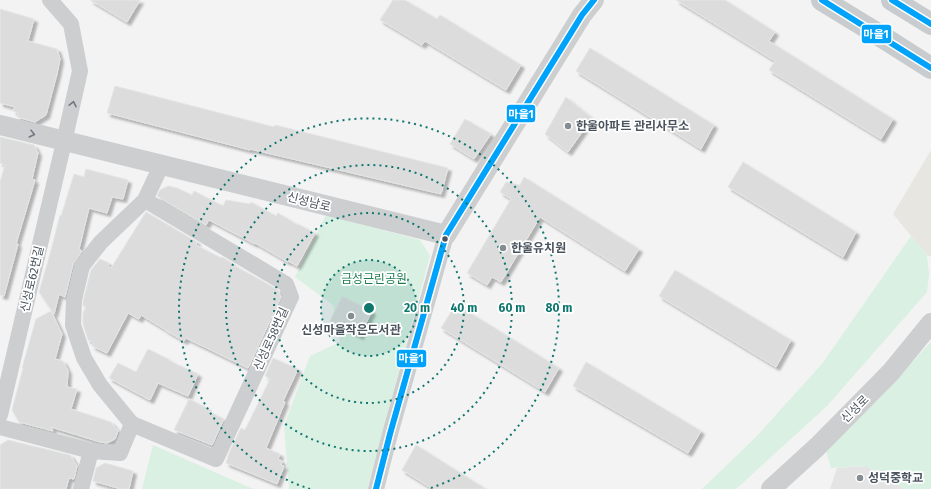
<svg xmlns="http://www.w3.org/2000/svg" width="931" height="489" viewBox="0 0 931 489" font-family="'Fira Sans','Noto Sans KR',sans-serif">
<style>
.commercial{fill:#e7e6e1}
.education{fill:#e5e4e4}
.green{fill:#d9f0e2}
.building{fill:#dcdcdd;stroke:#e4e5e5;filter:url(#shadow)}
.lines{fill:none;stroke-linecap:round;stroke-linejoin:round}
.minor{stroke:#ccced0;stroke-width:16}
.tertiary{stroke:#ccced0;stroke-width:20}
.primary{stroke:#c8ccce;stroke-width:22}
.bus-1-casing{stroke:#fff;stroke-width:9}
.bus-1{stroke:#00a3fb;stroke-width:6}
.oneway{stroke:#717980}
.ring{fill:none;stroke:#0f766e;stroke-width:2;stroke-dasharray:2 4}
.poi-dot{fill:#858c92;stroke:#fff;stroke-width:1.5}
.bus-dot{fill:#4a545e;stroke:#fff;stroke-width:1.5}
.labels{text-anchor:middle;stroke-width:3.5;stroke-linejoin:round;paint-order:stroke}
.poi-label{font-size:12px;font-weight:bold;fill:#4a545e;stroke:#fff;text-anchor:start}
.street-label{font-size:12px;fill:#4a545e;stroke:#fff}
.park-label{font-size:12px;fill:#1e7d4e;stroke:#fff}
.centre{fill:#0f766e;stroke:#fff;stroke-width:2}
.ring-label{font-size:12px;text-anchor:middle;font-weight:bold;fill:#0f766e;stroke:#fff;stroke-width:3.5;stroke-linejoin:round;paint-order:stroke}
.line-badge{stroke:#fff;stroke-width:1.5}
.badge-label{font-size:11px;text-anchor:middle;font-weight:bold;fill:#fff}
</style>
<defs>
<filter id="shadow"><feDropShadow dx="3.5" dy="3.5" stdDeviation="1" flood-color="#0004"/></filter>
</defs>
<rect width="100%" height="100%" fill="#f3f3f3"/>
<!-- commercial -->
<path class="commercial" d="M931,150v107l-4,-2 -34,-41z"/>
<!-- education -->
<path class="education" d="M866,466l39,23h-75l7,-21z"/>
<!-- green -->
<g class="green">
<path d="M326,215l94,25 10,16 -63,233h-78l-5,-63 26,-70 30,-14 -7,-37 -38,-28z"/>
<path d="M911,236l16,19 2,19 -2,18 -100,114 -91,83h-34l54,-52 66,-73z"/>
<path d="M931,342v147h-26l-39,-23 -35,2 -5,-17 76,-78z"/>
<path d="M153,445l100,44h-111z"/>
</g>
<!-- building -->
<g class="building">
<path d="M90,0h50l-13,22z"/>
<path d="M393,0h12l32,19 3,-4 81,50 -15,25 -81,-49 -3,4 -42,-25z"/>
<path d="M676,0h49l50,32 -6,9 124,78 -12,20 -112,-69 6,-9z"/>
<path d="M0,9l34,10 -6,22 29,8 3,10 -3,15 -11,41 -11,7 -18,-5 1,-4 -5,-2 2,-4 -15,-4z"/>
<path d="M590,48l124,77 -13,24 -125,-78z"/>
<path d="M115,86l159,41 1,-2 173,43 -7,26 -191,-45v1l-143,-37z"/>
<path d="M566,97l26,21 -24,34 -23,-18z"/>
<path d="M465,119l26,15 -17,25 -24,-15z"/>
<path d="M0,137l34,8 4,8 -6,26 3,1 -19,64h2l-14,52 -4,-1v-113l5,-17 -5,-2z"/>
<path d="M743,162l113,70 -13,25 -115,-70z"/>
<path d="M86,169l42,11 -5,19 -11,-2 -5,16 -18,-5 -10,41 3,2 -9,13 -8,33 -6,-3 -5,20 -15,-22 11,-38 10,-39 1,1 13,-42 10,3z"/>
<path d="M524,177l115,72 -14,22 -85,-54 -39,65 -9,-5 -5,8 -20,-12 44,-74 -11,-7 6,-10 14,3z"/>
<path d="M168,186l9,2 15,7 2,-4 29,15 3,-6 24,4 1,-2 25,14 2,-3 20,12v-1l17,9 -18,33 -9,-5v1l-33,-19v1l-46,-24 -3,5 -49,-29 3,-6z"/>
<path d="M146,212l51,30 -1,3 25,13v-1l3,1 11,7v1l22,12 21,12 3,7 -33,71 -62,-30 -2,3 -19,-11h1l-25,-15 -2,4 -11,-6 -21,40 -15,-7 1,-4 -5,-2 -5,-16v-11l3,-6 -3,-1v-5l8,-31 9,-11 9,4 -1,3 3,2z"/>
<path d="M675,270l116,70 -15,27 -117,-71z"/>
<path d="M342,296l30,15 -12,25 -30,-15z"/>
<path d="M456,304l103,64 -14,24 -104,-64z"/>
<path d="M51,311l11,23 -7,25 8,2 5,10 -1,16 10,2 -6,20 40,13 7,9 -3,8 -8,4 -7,-1 -49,-15 2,4 -34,-9 -7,-12 11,-42h-1l14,-49z"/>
<path d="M148,349l22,11v1l28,13 -10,22 -30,-13 -8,17 -41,-22 9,-15 18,9z"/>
<path d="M273,358l25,11 -15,32 2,1 -19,46 14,6 -2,5 4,2 -1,4 3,1 -7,18 -51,-21 3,-10 12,-25 4,2 25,-51 -5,-3z"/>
<path d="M586,362l115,69 -13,22 -115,-67z"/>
<path d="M189,399l18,9 -1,2 18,9 -12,26 -38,-15z"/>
<path d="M8,440l62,15 7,11 -3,13 -5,-1 -3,11h-66v-44z"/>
<path d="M416,445l70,44h-53l-31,-19z"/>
<path d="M105,463l28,8 -4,18h-8l-28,-8 3,-13z"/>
</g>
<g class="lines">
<!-- minor -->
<g class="minor">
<path d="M0,415l64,-273 16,-71 -9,-47 -21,-24"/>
<path d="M132,424l84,35 75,-162 -5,-13 -141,-84"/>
<path d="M0,427l91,24"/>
<path d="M81,489l10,-38 29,2 12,-29 -32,-39 -16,-27 -11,-33 1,-25 8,-34 19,-24 44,-42 16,-34"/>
<path d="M376,489l14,-55 56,-199"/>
</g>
<!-- tertiary -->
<g class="tertiary">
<path d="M0,125l446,110 136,-220 12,-15"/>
<path d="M771,489l46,-42 74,-75 40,-49"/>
</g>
<!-- primary -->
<g class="primary">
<path d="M822,0l54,33 55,35"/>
<path d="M892,0l39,24"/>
</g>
<!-- bus-1 casing -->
<g class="bus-1-casing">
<g id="bus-1">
<path d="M822,0l109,68"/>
<path d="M892,0l39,24"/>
<path d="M376,489l14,-55 56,-199 136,-220 12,-15"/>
</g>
</g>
<!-- bus-1 -->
<use href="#bus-1" class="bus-1"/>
</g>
<!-- one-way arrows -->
<defs><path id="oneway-chevron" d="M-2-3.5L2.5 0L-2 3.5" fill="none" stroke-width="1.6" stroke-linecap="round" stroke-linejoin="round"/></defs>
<g class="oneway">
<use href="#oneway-chevron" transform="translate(73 104) rotate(-78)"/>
<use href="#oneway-chevron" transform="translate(32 134) rotate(14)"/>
</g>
<!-- distance rings -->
<circle cx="369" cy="308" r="48" fill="#0f766e" fill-opacity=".12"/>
<g class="ring">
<circle cx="369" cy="308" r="48"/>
<circle cx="369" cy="308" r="95"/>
<circle cx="369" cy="308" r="143"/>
<path d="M310 489A190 190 0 1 1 428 489"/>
</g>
<!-- markers -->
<g class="poi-dot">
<circle cx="568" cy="126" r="4"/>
<circle cx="503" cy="248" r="4"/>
<circle cx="351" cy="316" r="4"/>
<circle cx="860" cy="478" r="4"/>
</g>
<circle class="bus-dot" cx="445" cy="239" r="3.5"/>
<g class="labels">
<!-- poi labels -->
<g class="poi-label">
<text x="576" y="130">한울아파트 관리사무소</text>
<text x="511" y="252">한울유치원</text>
<text x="351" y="334" text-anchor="middle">신성마을작은도서관</text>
<text x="868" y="482">성덕중학교</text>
</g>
<!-- street labels -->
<g class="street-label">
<text transform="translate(309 202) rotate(14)" y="4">신성남로</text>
<text transform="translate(32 279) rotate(-77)" y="4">신성로62번길</text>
<text transform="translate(271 339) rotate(-66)" y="4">신성로58번길</text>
<text transform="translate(855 409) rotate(-45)" y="4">신성로</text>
</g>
<!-- park labels -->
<g class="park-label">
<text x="374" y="283">금성근린공원</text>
</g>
</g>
<circle cx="369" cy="308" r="6" class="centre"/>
<g class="ring-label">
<text x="417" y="312">20 m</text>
<text x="464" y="312">40 m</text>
<text x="512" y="312">60 m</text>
<text x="559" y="312">80 m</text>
</g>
<g class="line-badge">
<rect x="861" y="24" width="31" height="20" rx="4" fill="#00a3fb"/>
<rect x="506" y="104" width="30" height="19" rx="4" fill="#00a3fb"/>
<rect x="396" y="349" width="31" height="19" rx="4" fill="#00a3fb"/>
</g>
<g class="badge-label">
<text x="876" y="38">마을1</text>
<text x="521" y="118">마을1</text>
<text x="411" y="362">마을1</text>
</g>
</svg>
